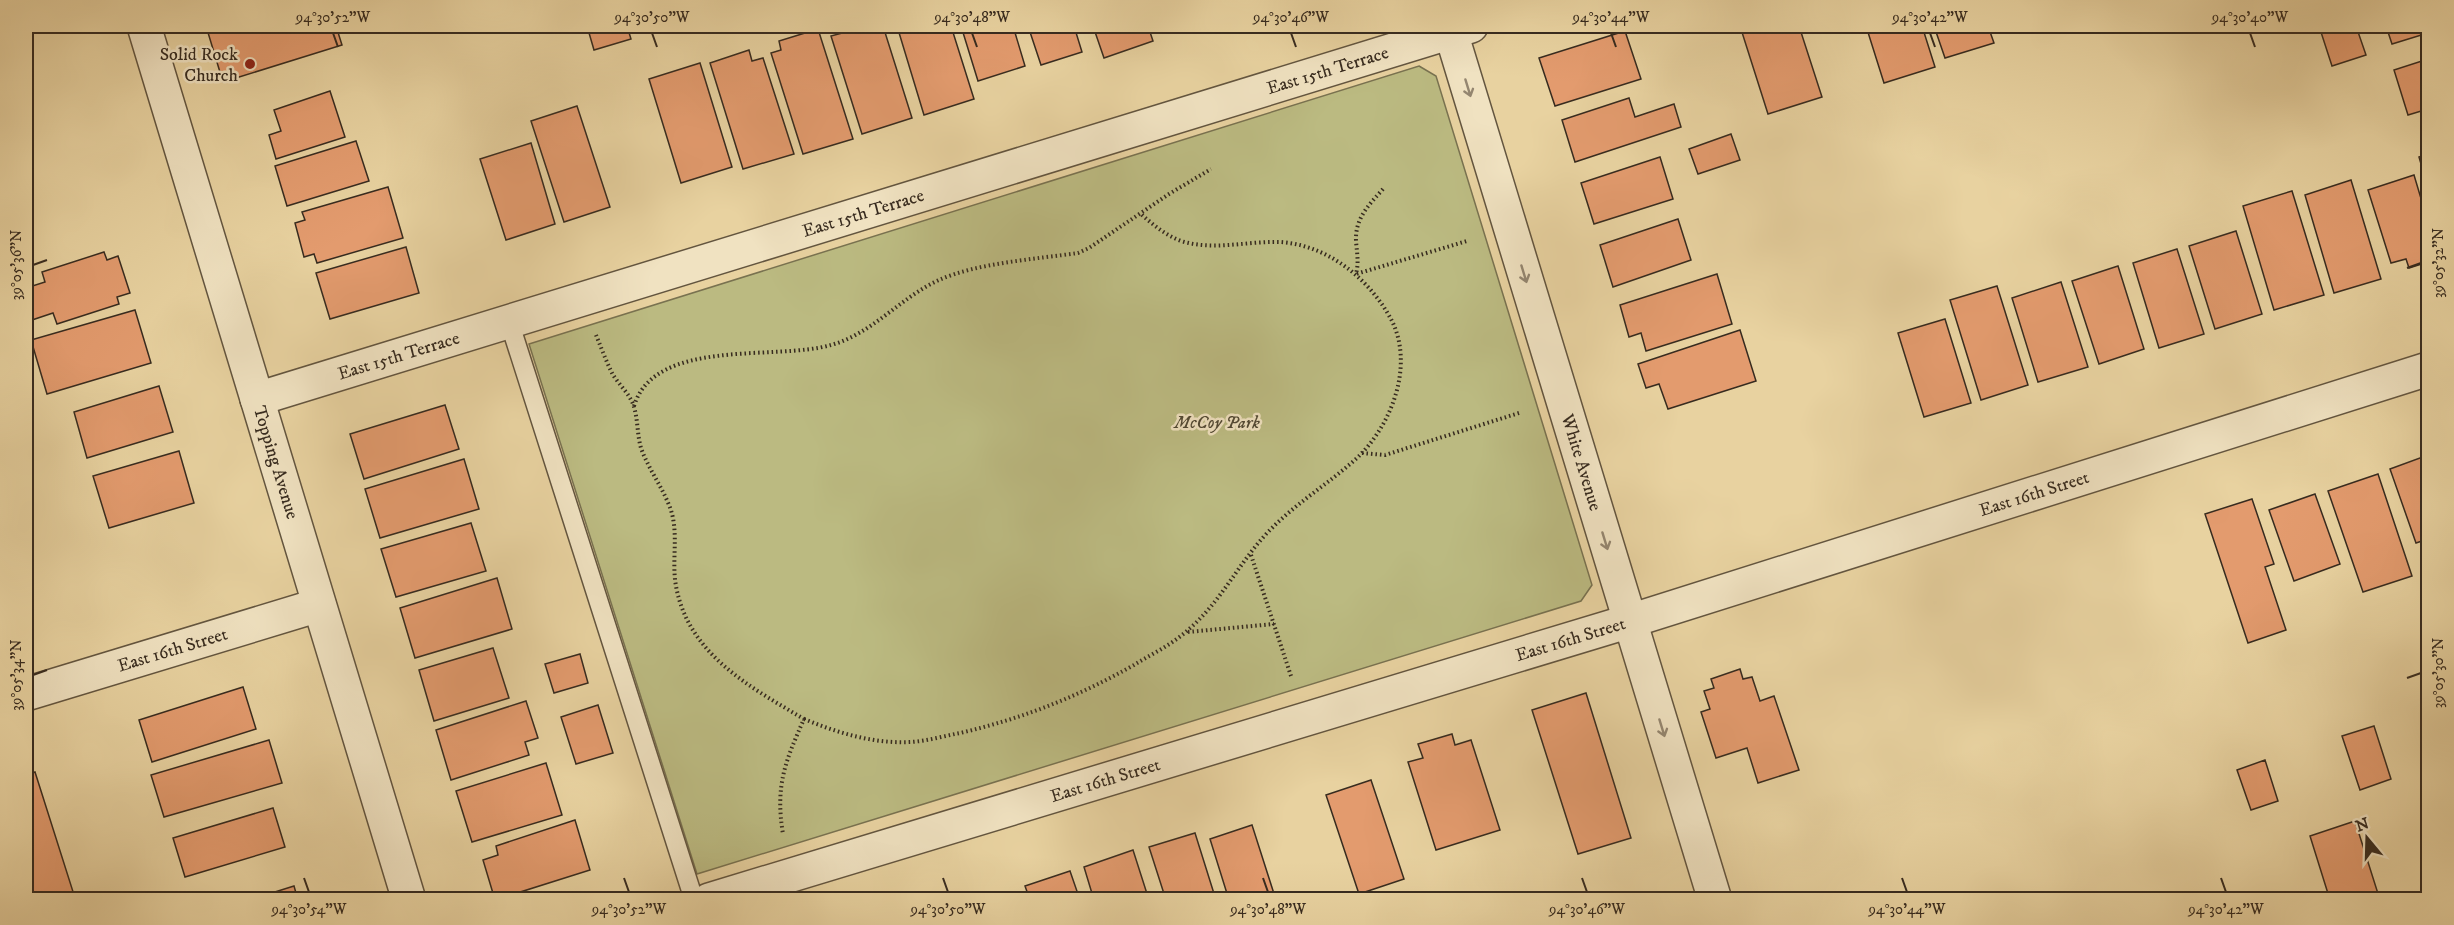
<svg xmlns="http://www.w3.org/2000/svg" width="2454" height="925" viewBox="0 0 2454 925" font-family="'IM FELL DW Pica',serif">
<style>
.green{fill:#bbba81;stroke:#797250;stroke-width:1.5}
.building{fill:#e39b6e;stroke:#372b1f;stroke-width:1.5}
.lines{fill:none;stroke-linecap:round;stroke-linejoin:round}
.service-casing{stroke:#63553f;stroke-width:21}
.minor-casing{stroke:#63553f;stroke-width:36}
.path{stroke:#372b1f;stroke-width:4;stroke-dasharray:1.5 3;stroke-linecap:butt}
.service{stroke:#f0e2c1;stroke-width:18}
.minor{stroke:#f0e2c1;stroke-width:33}
.oneway{stroke:#948670}
.ticks{fill:none;stroke:#372b1f;stroke-width:2}
.poi-dot{fill:#8f2418;stroke:#f0e2c1;stroke-width:2}
.labels{text-anchor:middle;stroke-width:5;stroke-linejoin:round;paint-order:stroke}
.poi-label{font-size:18px;fill:#372b1f;stroke:#f0e2c1;text-anchor:end}
.street-label{font-size:18px;fill:#372b1f;stroke:#f0e2c1}
.park-label{font-size:18px;font-style:italic;fill:#514833;stroke:#f0e2c1}
.neatline{fill:none;stroke:#372b1f;stroke-width:2}
.ticks-label{font-size:15px;text-anchor:middle;fill:#372b1f}
</style>
<rect width="100%" height="100%" fill="#e8d2a0"/>
<filter id="stains"><feTurbulence type="fractalNoise" baseFrequency=".00333" numOctaves="4"/><feColorMatrix values="0 0 0 0 .2 0 0 0 0 .09 0 0 0 0 .02 0 0 0 .5 -.17"/></filter>
<radialGradient id="worn" r=".72"><stop offset=".6" stop-color="#630" stop-opacity="0"/><stop offset="1" stop-color="#630" stop-opacity=".3"/></radialGradient>
<!-- green -->
<path class="green" d="M1419,66l17,10 156,509 -11,16 -884,273 -168,-530z"/>
<!-- building -->
<g class="building">
<path d="M206,26h130l6,19 -119,37z"/>
<path d="M587,26h40l4,13 -37,11z"/>
<path d="M844,26h39l29,92 -50,16 -31,-98 15,-4z"/>
<path d="M897,26h54l23,73 -50,16z"/>
<path d="M961,26h52l12,40 -47,15z"/>
<path d="M1028,26h46l8,26 -41,13z"/>
<path d="M1093,26h55l5,15 -49,17z"/>
<path d="M1740,26h59l23,71 -54,17z"/>
<path d="M1866,26h56l13,41 -51,16z"/>
<path d="M1934,26h54l6,17 -49,15z"/>
<path d="M2319,26h37l10,29 -34,11z"/>
<path d="M2386,26h42v7l-36,11z"/>
<path d="M818,29l35,110 -50,15 -32,-101 10,-3 -2,-9z"/>
<path d="M1625,31l16,48 -86,27 -16,-48z"/>
<path d="M749,50l3,11 11,-3 31,96 -51,15 -33,-106z"/>
<path d="M2428,59v50l-20,6 -14,-45z"/>
<path d="M700,63l32,104 -51,16 -32,-104z"/>
<path d="M330,91l15,46 -69,22 -7,-24 12,-4 -7,-21z"/>
<path d="M1629,98l6,19 39,-13 7,23 -106,35 -13,-42z"/>
<path d="M577,106l33,101 -46,15 -33,-101z"/>
<path d="M1731,134l9,26 -42,14 -9,-25z"/>
<path d="M356,141l13,40 -82,25 -12,-40z"/>
<path d="M531,143l24,81 -49,16 -26,-81z"/>
<path d="M2428,154v34l-9,-31z"/>
<path d="M1660,157l13,42 -79,25 -13,-41z"/>
<path d="M2414,175l14,47v40l-19,6 -3,-9 -15,4 -23,-73z"/>
<path d="M2351,180l30,99 -47,14 -29,-98z"/>
<path d="M388,187l15,51 -86,25 -3,-9 -10,3 -9,-34 10,-3 -3,-8z"/>
<path d="M2292,191l32,104 -50,15 -31,-104z"/>
<path d="M1678,219l13,41 -78,27 -13,-42z"/>
<path d="M2236,231l26,83 -47,15 -26,-83z"/>
<path d="M406,247l13,46 -89,26 -14,-46z"/>
<path d="M2177,249l27,85 -45,14 -26,-85z"/>
<path d="M104,252l3,8 11,-4 12,37 -13,4 2,7 -62,20 -4,-11 -21,7 -6,-19v-13l19,-6 -3,-10z"/>
<path d="M2118,266l26,83 -45,15 -27,-83z"/>
<path d="M1717,274l15,50 -86,27 -5,-18 -12,4 -9,-32z"/>
<path d="M2061,282l27,85 -50,15 -26,-84z"/>
<path d="M1997,286l31,99 -47,15 -31,-100z"/>
<path d="M135,310l16,53 -104,31 -16,-54z"/>
<path d="M1945,319l26,84 -47,14 -26,-84z"/>
<path d="M1740,330l16,51 -88,28 -9,-25 -13,4 -8,-24z"/>
<path d="M159,386l14,46 -86,26 -13,-46z"/>
<path d="M445,405l14,44 -95,30 -14,-45z"/>
<path d="M179,451l15,52 -85,25 -16,-52z"/>
<path d="M2428,455v84l-12,4 -26,-74z"/>
<path d="M464,459l15,50 -99,29 -15,-49z"/>
<path d="M2378,474l34,102 -49,16 -35,-101z"/>
<path d="M2315,494l25,70 -46,17 -25,-71z"/>
<path d="M2252,499l22,65 -9,3 21,63 -38,13 -43,-129z"/>
<path d="M471,523l15,48 -90,26 -15,-48z"/>
<path d="M497,578l15,51 -97,29 -15,-50z"/>
<path d="M493,648l16,50 -75,23 -15,-51z"/>
<path d="M580,654l8,29 -34,10 -9,-29z"/>
<path d="M1740,669l3,10 9,-2 8,24 14,-5 25,74 -41,13 -11,-35 -31,10 -15,-46 9,-3 -6,-18 10,-3 -3,-9z"/>
<path d="M243,687l13,42 -104,33 -13,-42z"/>
<path d="M1586,693l45,145 -53,16 -46,-144z"/>
<path d="M526,701l12,37 -13,4 4,13 -78,25 -15,-50z"/>
<path d="M598,705l15,48 -37,11 -15,-47z"/>
<path d="M2374,726l17,53 -31,11 -18,-54z"/>
<path d="M1452,734l3,11 16,-5 29,90 -64,20 -28,-88 15,-4 -5,-14z"/>
<path d="M269,740l13,43 -118,34 -13,-42z"/>
<path d="M2265,760l13,41 -27,9 -14,-40z"/>
<path d="M546,763l16,52 -90,27 -16,-51z"/>
<path d="M35,772l40,126 -5,2h-44v-125z"/>
<path d="M1371,780l33,99 -45,15 -33,-99z"/>
<path d="M273,808l12,39 -100,30 -12,-39z"/>
<path d="M575,820l15,50 -95,30 -12,-40 15,-5 -2,-9z"/>
<path d="M2355,821l25,79h-50l-20,-64z"/>
<path d="M1252,825l24,75h-47l-19,-61z"/>
<path d="M1195,833l21,67h-50l-17,-53z"/>
<path d="M1133,850l16,50h-55l-10,-33z"/>
<path d="M1070,871l10,29h-50l-5,-14z"/>
<path d="M294,886l4,14h-49z"/>
<path d="M1606,892l12,8h-28l3,-5z"/>
</g>
<g class="lines">
<!-- service casing -->
<g class="service-casing">
<path id="service" d="M509,321l185,579"/>
</g>
<!-- minor casing -->
<g class="minor-casing">
<g id="minor">
<path id="s1" d="M144,26l265,874"/>
<path id="s2" d="M1449,26l266,874"/>
<path id="s3" d="M257,399l1214,-373"/>
<path id="s4" d="M26,694l293,-89"/>
<path id="s5" d="M709,900l921,-279 798,-252"/>
</g>
</g>
<!-- path -->
<g class="path">
<path d="M1383,189c-14,16 -28,29 -27,52 1,13 3,21 0,33l111,-33"/>
<path d="M596,335c5,12 10,26 16,38 6,11 19,22 22,34 4,13 3,27 7,41 7,20 20,37 28,57 11,26 2,55 7,81 12,68 74,101 128,133 -19,43 -29,67 -21,115"/>
<path d="M634,406c21,-69 142,-45 197,-61 41,-11 70,-48 108,-65 38,-17 97,-21 139,-27l11,-5 80,-54 42,-25"/>
<path d="M1362,453l23,2 134,-42"/>
<path d="M1251,555l40,121"/>
<path d="M1188,632l86,-8"/>
<path d="M804,719c34,14 70,25 107,23 16,-1 33,-6 49,-9 64,-15 117,-36 174,-68 18,-11 39,-21 55,-36 34,-29 52,-71 84,-102 26,-26 58,-45 85,-70 34,-33 56,-91 34,-136 -22,-42 -64,-76 -112,-79 -33,-1 -67,9 -99,-1 -16,-6 -29,-17 -41,-28"/>
</g>
<!-- service -->
<use href="#service" class="service"/>
<!-- minor -->
<use href="#minor" class="minor"/>
</g>
<!-- one-way arrows -->
<defs><path id="oneway-shaft" d="M-6 0H5M1.5-3L5.5 0L1.5 3" fill="none" stroke-width="1.6" stroke-linecap="round" stroke-linejoin="round" transform="scale(1.5)"/></defs>
<g class="oneway">
<use href="#oneway-shaft" transform="translate(1468 88) rotate(73)"/>
<use href="#oneway-shaft" transform="translate(1524 274) rotate(73)"/>
<use href="#oneway-shaft" transform="translate(1605 541) rotate(73)"/>
<use href="#oneway-shaft" transform="translate(1662 728) rotate(73)"/>
</g>
<!-- ticks -->
<path class="ticks" d="M333,33l5,14M652,33l5,14M972,33l5,14M1291,33l5,14M1611,33l5,14M1930,33l5,14M2250,33l5,14M33,265l14,-5M2407,268l14,-5M33,675l14,-5M2407,678l14,-5M304,878l5,14M624,878l5,14M943,878l5,14M1263,878l5,14M1582,878l5,14M1902,878l5,14M2221,878l5,14"/>
<!-- markers -->
<circle class="poi-dot" cx="250" cy="64" r="6"/>
<g class="labels">
<!-- poi labels -->
<g class="poi-label">
<text x="238" y="60">Solid Rock<tspan x="238" dy="21">Church</tspan></text>
</g>
<!-- street labels -->
<g class="street-label">
<text dy="6" stroke="none"><textPath href="#s3" startOffset="1120">East 15th Terrace</textPath></text>
<text dy="6" stroke="none"><textPath href="#s3" startOffset="634">East 15th Terrace</textPath></text>
<text dy="6" stroke="none"><textPath href="#s3" startOffset="148">East 15th Terrace</textPath></text>
<text dy="6" stroke="none"><textPath href="#s1" startOffset="456">Topping Avenue</textPath></text>
<text dy="6" stroke="none"><textPath href="#s2" startOffset="456">White Avenue</textPath></text>
<text dy="6" stroke="none"><textPath href="#s5" startOffset="1386">East 16th Street</textPath></text>
<text dy="6" stroke="none"><textPath href="#s5" startOffset="900">East 16th Street</textPath></text>
<text dy="6" stroke="none"><textPath href="#s4" startOffset="153">East 16th Street</textPath></text>
<text dy="6" stroke="none"><textPath href="#s5" startOffset="414">East 16th Street</textPath></text>
</g>
<!-- park labels -->
<g class="park-label">
<text x="1217" y="428">McCoy Park</text>
</g>
</g>
<!-- margin -->
<rect width="2454" height="925" fill="none" stroke="#e8d2a0" stroke-width="66"/>
<!-- north arrow -->
<g transform="translate(2367 838) rotate(341)" stroke="#f0e2c1" stroke-width="4.5" paint-order="stroke">
<path d="M0-4.5L10 22L0 15L-10 22Z" fill="#372b1f"/>
<text y="-9" font-size="16" font-weight="bold" text-anchor="middle" fill="#372b1f">N</text>
</g>
<rect x="33" y="33" width="2388" height="859" class="neatline"/>
<g class="ticks-label">
<text x="333" y="22">94°30'52"W</text>
<text x="652" y="22">94°30'50"W</text>
<text x="972" y="22">94°30'48"W</text>
<text x="1291" y="22">94°30'46"W</text>
<text x="1611" y="22">94°30'44"W</text>
<text x="1930" y="22">94°30'42"W</text>
<text x="2250" y="22">94°30'40"W</text>
<text transform="translate(2438 263) rotate(-90)" y="5">39°05'32"N</text>
<text transform="translate(16 265) rotate(-90)" y="5">39°05'36"N</text>
<text transform="translate(2438 673) rotate(-90)" y="5">39°05'30"N</text>
<text transform="translate(16 675) rotate(-90)" y="5">39°05'34"N</text>
<text x="309" y="914">94°30'54"W</text>
<text x="629" y="914">94°30'52"W</text>
<text x="948" y="914">94°30'50"W</text>
<text x="1268" y="914">94°30'48"W</text>
<text x="1587" y="914">94°30'46"W</text>
<text x="1907" y="914">94°30'44"W</text>
<text x="2226" y="914">94°30'42"W</text>
</g>
<rect width="100%" height="100%" filter="url(#stains)"/>
<rect width="100%" height="100%" fill="url(#worn)"/>
</svg>
